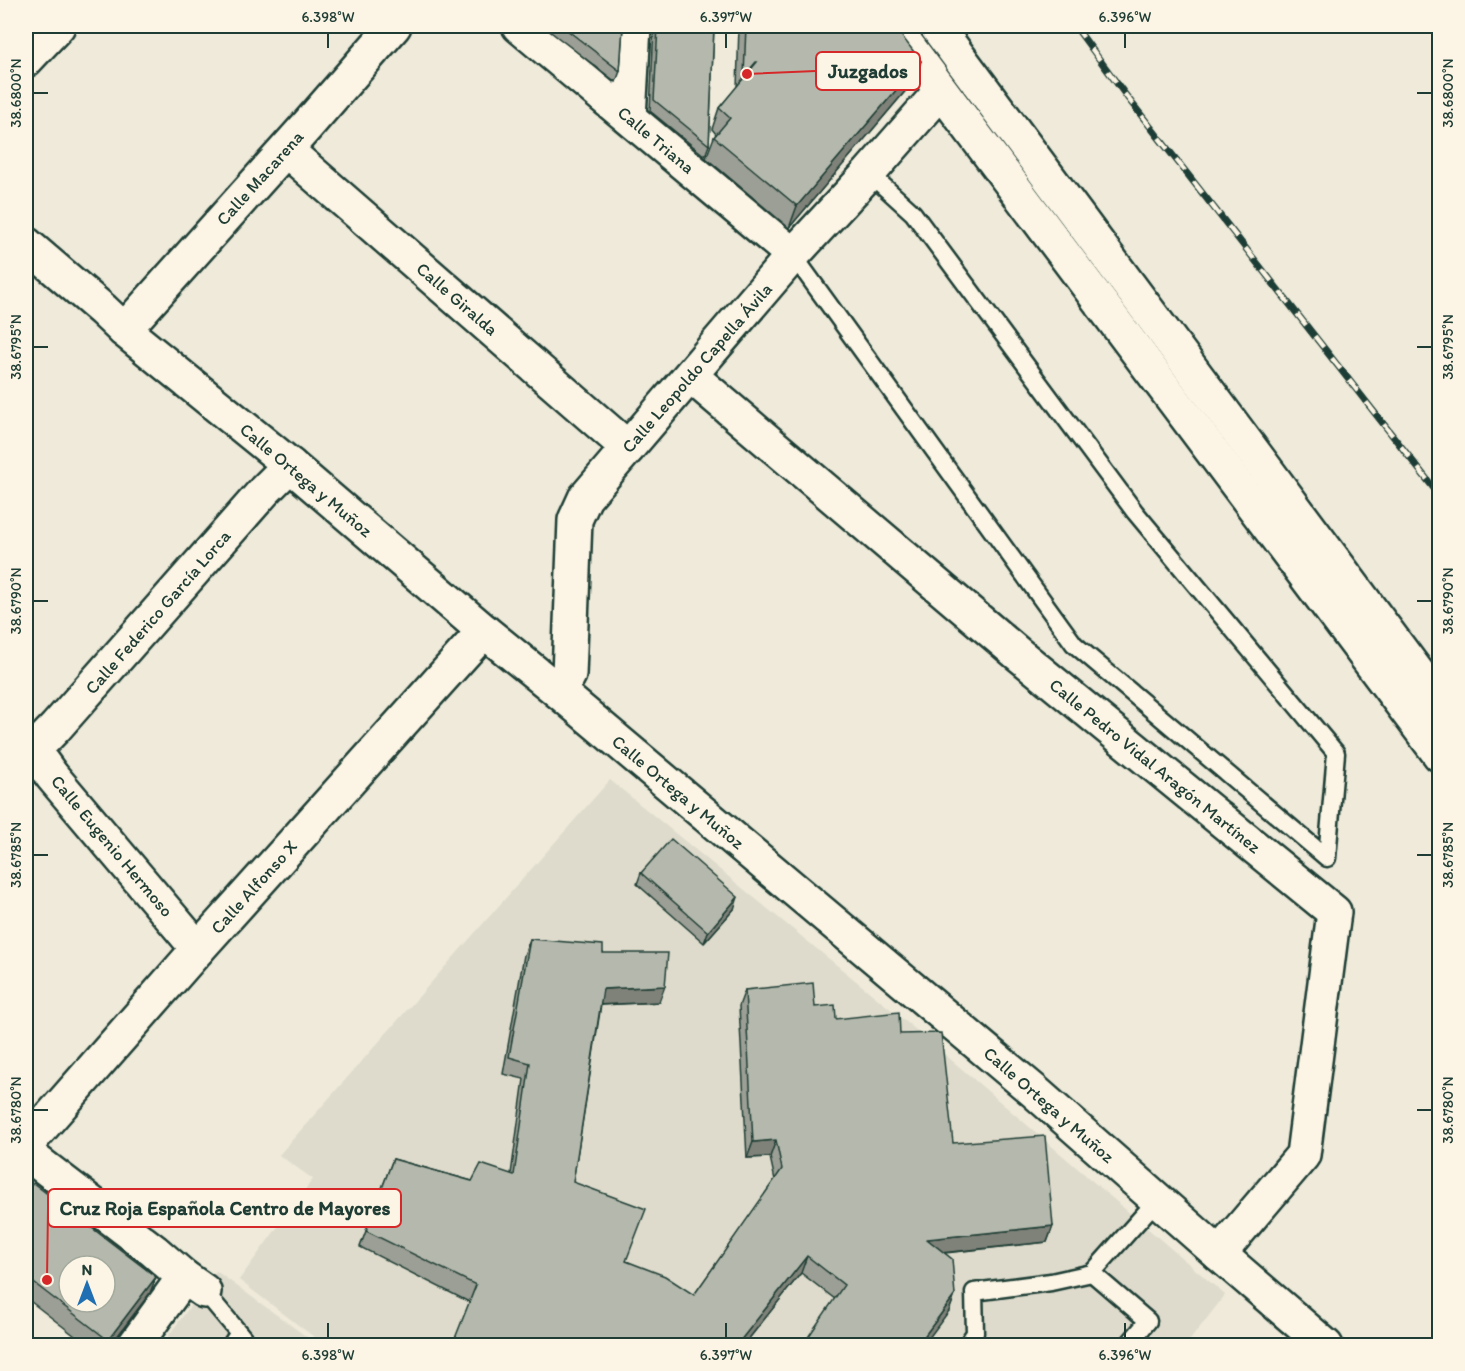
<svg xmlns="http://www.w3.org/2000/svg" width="1465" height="1371" viewBox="0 0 1465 1371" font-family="Itim,sans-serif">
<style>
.built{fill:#dedbcc}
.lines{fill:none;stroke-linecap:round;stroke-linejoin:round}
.service-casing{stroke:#1f3d34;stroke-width:21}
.minor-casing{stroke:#1f3d34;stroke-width:38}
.service{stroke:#fcf5e5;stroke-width:16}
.minor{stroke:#fcf5e5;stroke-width:33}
.rail-casing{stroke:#1f3d34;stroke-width:7}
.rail{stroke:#fcf5e5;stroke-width:4.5;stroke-dasharray:14;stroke-linecap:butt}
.wall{fill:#9c9f95;stroke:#1f3d34;stroke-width:1.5}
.shaded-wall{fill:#7f8279;stroke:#1f3d34;stroke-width:1.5}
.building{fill:#b5b9ad;stroke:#1f3d34;stroke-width:1.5;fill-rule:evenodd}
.ticks{fill:none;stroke:#1f3d34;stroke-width:2}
.labels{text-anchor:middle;stroke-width:4.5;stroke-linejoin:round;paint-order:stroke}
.street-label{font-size:18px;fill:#1f3d34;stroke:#fcf5e5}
.leader{fill:none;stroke:#d62828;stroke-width:2}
.callout-dot{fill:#d62828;stroke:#fcf5e5;stroke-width:2}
.callout{fill:#fcf5e5;stroke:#d62828;stroke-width:2}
.callout-label{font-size:20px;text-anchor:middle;font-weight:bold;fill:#1f3d34}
.neatline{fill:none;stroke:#1f3d34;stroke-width:2}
.ticks-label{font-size:15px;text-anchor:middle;fill:#1f3d34}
</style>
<rect width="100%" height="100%" fill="#efeada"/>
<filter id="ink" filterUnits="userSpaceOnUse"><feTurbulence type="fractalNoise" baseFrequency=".0167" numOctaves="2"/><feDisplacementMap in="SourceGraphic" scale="12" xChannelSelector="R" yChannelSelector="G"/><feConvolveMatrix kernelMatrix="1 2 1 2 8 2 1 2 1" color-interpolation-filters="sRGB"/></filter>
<g filter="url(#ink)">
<!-- built -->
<g class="built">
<path d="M610,780l311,254 304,261 -39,50 -860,1 -87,-66 74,-101 -34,-24z"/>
<path d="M216,1271l102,74 -157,1z"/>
</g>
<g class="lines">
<!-- service casing -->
<g class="service-casing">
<g id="service">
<path d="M793,255l281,389 253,214 9,-105 -201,-241 -222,-299 -44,-40"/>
<path d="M1092,1273l56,48 -21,25"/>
<path d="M204,1291l46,55"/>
<path d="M230,1346l9,-13"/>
<path d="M966,1346l9,-13 -1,-41 77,-10 41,-9 65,-73"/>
</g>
</g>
<!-- minor casing -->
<g class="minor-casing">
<g id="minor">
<path d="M519,26l274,229"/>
<path d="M893,26l547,729"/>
<path d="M936,26l504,677"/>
<path d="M26,60l32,-34"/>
<path d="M629,117l5,-91"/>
<path d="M286,150l342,298"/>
<path d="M26,244l77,66 21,20 166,135 194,166 74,60 476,400 185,163 107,92"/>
<path d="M124,330l182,-203 88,-101"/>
<path d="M691,376l326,277 317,259 -31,243 -84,99"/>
<path d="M558,691l11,-16 6,-155 10,-22 208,-243 76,-82 72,-82"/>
<path d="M26,743l7,7 19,26 146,173"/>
<path d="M26,758l30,-31 209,-237 25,-25"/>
<path d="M26,1145l172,-196 286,-318"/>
<path d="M26,1153l128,98 30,26 20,14"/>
<path d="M134,1346l50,-69"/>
</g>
</g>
<!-- service -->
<use href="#service" class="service"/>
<!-- minor -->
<use href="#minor" class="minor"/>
<!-- rail casing -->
<g class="rail-casing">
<path id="rail" d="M1075,26l52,71 313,399"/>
</g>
<!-- rail -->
<use href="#rail" class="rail"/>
</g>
<!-- wall -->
<g class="wall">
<path d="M543,26h80l-3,45 -4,11z"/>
<path d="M654,26h60l-5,119 -4,11 -55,-45z"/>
<path d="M739,26h44v3l138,32 -8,21 -124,146 -83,-70 8,-21 2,-3 -4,-5 7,-21 18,-21z"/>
<path d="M641,873l93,36 -30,34 -67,-59z"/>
<path d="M530,939l73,14 56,49 -58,3 -28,177 53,79 68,34 81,-115 -5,-23 -23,1 -8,-152 6,-16 70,17 21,12 64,15 53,109 100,83 -6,16 -102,11 10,42 -6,16 -114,-12 -34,-26 -58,73 -274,-44 -109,-55 33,-88 79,22 39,-7 13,-95 -21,-5 21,-119z"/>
<path d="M26,1192l130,85 -6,16 -40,53h-22l-62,-48z"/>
</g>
<!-- shaded-wall -->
<g class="shaded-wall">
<path d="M921,61l-8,21 -124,146 8,-22z"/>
<path d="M738,897l-4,12 -30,34 4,-11z"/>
<path d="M665,986l-6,16 -62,3 6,-16z"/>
<path d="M776,1140l-6,17 -23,1 6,-16z"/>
<path d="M1053,1226l-6,16 -126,13 6,-16z"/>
<path d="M807,1256l-6,17 -58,73h-7z"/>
<path d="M156,1277l-6,16 -40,53h-4l2,-6z"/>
<path d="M955,1295l-6,16 -26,35h-6z"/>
</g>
<!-- building -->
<g class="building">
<path d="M562,26h61l-3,45z"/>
<path d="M658,26h56l-5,119 -55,-45z"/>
<path d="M746,26h37v3l4,-3h107l27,35 -124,145 -83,-69 16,-19 -11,-10 38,-46h-1l-12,14z"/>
<path d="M671,839l67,58 -30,35 -67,-59z"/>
<path d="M530,939l73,6v8h65l-3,33 -62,3 -30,193 73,27 -20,52 39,15 29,19 88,-126 -6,-29 -23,2 -8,-152 68,-7 2,24 20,-2 1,14 63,-7 1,22 41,-1 12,110 92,-7 8,90 -126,13 25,20 3,36 -38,51h-115l42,-61 -37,-29 -71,90h-284l24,-61 -110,-54 27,-72 79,22 9,-17 33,11 16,-112 -21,-6z"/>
<path d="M33,1183l123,94 -48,63 -82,-63v-85zM69,1266h36v36h-36z"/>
</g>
</g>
<!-- ticks -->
<path class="ticks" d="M328,33v15M726,33v15M1125,33v15M33,93h15M1417,93h15M33,347h15M1417,347h15M33,601h15M1417,601h15M33,855h15M1417,855h15M33,1110h15M1417,1110h15M328,1323v15M726,1323v15M1125,1323v15"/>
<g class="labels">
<!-- street labels -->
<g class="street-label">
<text transform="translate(656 140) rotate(40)" y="6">Calle Triana</text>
<text transform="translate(260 178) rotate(-48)" y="6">Calle Macarena</text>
<text transform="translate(457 299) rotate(41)" y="6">Calle Giralda</text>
<text transform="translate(697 368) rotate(-49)" y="6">Calle Leopoldo Capella Ávila</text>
<text transform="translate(306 480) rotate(40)" y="6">Calle Ortega y Muñoz</text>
<text transform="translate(158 612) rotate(-49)" y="6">Calle Federico García Lorca</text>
<text transform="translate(1155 766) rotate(39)" y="6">Calle Pedro Vidal Aragón Martínez</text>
<text transform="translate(678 792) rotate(40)" y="6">Calle Ortega y Muñoz</text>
<text transform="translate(112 846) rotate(50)" y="6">Calle Eugenio Hermoso</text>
<text transform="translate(254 887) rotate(-48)" y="6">Calle Alfonso X</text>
<text transform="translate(1049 1105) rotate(41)" y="6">Calle Ortega y Muñoz</text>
</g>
</g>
<!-- callouts -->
<path class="leader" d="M747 74L816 71M47 1280L48 1208"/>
<g class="callout-dot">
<circle cx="747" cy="74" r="6"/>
<circle cx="47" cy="1280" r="6"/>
</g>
<g class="callout">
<rect x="816" y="52" width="104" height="38" rx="6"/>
<rect x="48" y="1189" width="353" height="38" rx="6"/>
</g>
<g class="callout-label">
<text x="868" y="78">Juzgados</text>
<text x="225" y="1215">Cruz Roja Española Centro de Mayores</text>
</g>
<!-- margin -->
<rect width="1465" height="1371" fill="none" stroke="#fcf5e5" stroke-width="66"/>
<!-- north arrow -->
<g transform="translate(87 1284)"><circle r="28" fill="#fcf5e5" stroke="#a4ab9e" stroke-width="1.5"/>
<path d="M0-4.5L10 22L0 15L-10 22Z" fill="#1f6fb2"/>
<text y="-9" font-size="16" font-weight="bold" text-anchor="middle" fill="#1f3d34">N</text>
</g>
<rect x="33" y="33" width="1399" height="1305" class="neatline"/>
<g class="ticks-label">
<text x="328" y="22">6.398°W</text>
<text x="726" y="22">6.397°W</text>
<text x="1125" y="22">6.396°W</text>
<text transform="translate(16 93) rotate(-90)" y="5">38.6800°N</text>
<text transform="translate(1448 93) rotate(-90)" y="5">38.6800°N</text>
<text transform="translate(16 347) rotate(-90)" y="5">38.6795°N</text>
<text transform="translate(1448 347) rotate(-90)" y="5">38.6795°N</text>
<text transform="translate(16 601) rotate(-90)" y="5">38.6790°N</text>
<text transform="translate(1448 601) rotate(-90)" y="5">38.6790°N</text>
<text transform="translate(16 855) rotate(-90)" y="5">38.6785°N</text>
<text transform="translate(1448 855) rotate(-90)" y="5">38.6785°N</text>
<text transform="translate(16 1110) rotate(-90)" y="5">38.6780°N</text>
<text transform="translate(1448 1110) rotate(-90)" y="5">38.6780°N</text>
<text x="328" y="1360">6.398°W</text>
<text x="726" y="1360">6.397°W</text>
<text x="1125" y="1360">6.396°W</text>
</g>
</svg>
